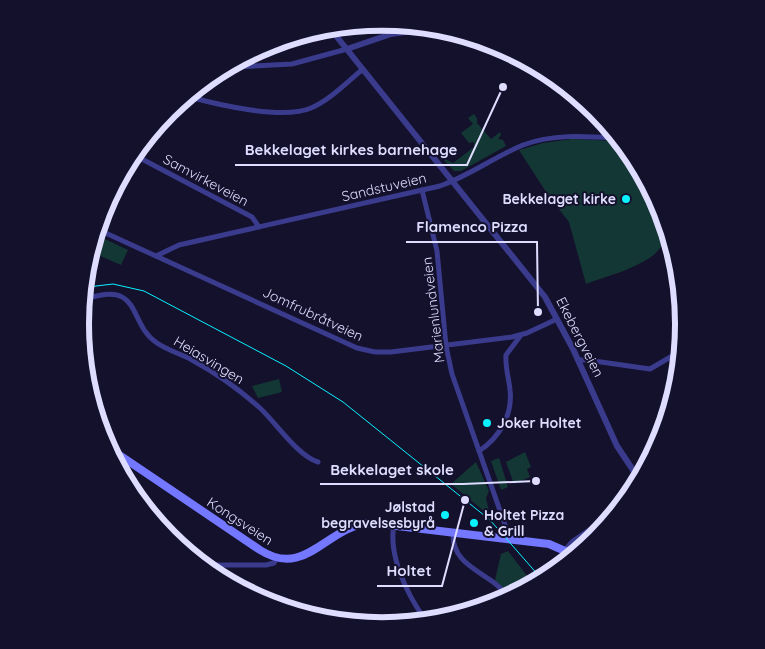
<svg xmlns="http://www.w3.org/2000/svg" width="765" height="649" viewBox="0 0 765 649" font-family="Quicksand,sans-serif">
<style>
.green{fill:#133734}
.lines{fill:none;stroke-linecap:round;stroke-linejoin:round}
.minor{stroke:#3a3b8d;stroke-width:5}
.tertiary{stroke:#3a3b8d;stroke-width:6}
.secondary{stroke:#7477ff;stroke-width:8}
.tram{stroke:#09f2ff;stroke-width:1}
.poi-dot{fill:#09f2ff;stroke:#14112d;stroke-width:2}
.labels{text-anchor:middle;stroke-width:4;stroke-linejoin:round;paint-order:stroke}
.street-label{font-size:14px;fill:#dfddff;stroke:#14112d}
.poi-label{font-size:14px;font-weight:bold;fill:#dfddff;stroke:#14112d;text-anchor:end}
.rim{fill:none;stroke:#dfddff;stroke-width:6}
.leader{fill:none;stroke:#dfddff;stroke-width:2}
.callout-dot{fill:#dfddff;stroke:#14112d;stroke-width:2}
.callout-label{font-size:15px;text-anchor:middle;font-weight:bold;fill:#dfddff;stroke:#14112d;stroke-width:4;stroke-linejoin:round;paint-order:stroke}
</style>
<rect width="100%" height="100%" fill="#14112d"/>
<!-- green -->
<g class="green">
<path d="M383,23l15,3 -20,5 -28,3 -4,-4z"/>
<path d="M474,114l3,4v5l14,16 9,-7 1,3 -3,4 5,1 3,6 -45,25h-7l-14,-15 13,7 21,-16v-5l-5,1 -8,-10 12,-9 -5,-6z"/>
<path d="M572,139l44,2c18,27 75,88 35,116 -19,13 -44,19 -65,27l-17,-62 -21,-27 -29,-45 24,-7z"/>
<path d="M105,239l23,11 -7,15 -23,-10z"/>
<path d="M279,379l3,13 -24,6 -6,-12z"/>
<path d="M525,452l6,15 -4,2 3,8 -16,7 -8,-22z"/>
<path d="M499,458l9,29 -7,3 -10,-29z"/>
<path d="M476,462l13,29 -3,7 4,18 -39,-32z"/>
<path d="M508,551l23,30 -20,14 -16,-15 6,-26z"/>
</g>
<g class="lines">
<!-- minor -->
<g class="minor">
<path d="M235,67l57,-3 55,-15"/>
<path d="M190,97c29,8 93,23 121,11 19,-8 36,-26 52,-39"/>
<path d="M138,157l114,60 7,10"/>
<path d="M422,190l15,61 9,95 6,28 58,165"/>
<path d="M99,230l258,118 18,4h16l121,-15 15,-4 30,-14"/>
<path d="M156,256l23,-11 261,-59c29,-10 54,-29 83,-41 29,-11 60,-9 91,-7"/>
<path d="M86,299c57,-19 41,24 71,44 10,7 24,11 35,17 24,13 48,30 68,48 17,16 38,48 58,54"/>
<path d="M578,360h9l63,9 29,-17"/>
<path d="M479,451c20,-13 34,-36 31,-61 -1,-11 -5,-23 -4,-35l15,-20"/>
<path d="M394,525c-6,30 13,69 30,93"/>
<path d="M453,532c-2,37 39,40 55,65"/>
<path d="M565,550l8,-9 38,-26"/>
<path d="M209,565h57l8,-2 3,-5"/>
</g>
<!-- tertiary -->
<g class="tertiary">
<path d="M333,32l212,265 28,52 44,97 20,30"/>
<path d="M498,46h1"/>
<path d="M347,49l44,-15 28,-4"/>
</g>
<!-- secondary -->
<path class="secondary" d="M109,448l151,102c47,30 67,-26 112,-27l177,21 23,10"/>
<!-- tram -->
<path class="tram" d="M88,287l25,-3 31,7 142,75 57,36 147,118 49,56"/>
</g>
<!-- markers -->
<g class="poi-dot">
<circle cx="626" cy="199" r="5"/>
<circle cx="487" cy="423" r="5"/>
<circle cx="445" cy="515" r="5"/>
<circle cx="474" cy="523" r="5"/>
</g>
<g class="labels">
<!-- street labels -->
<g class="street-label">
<text transform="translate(206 180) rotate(28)" y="5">Samvirkeveien</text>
<text transform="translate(384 187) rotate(-13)" y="5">Sandstuveien</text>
<text transform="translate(433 310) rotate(-97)" y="5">Marienlundveien</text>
<text transform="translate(313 314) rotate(25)" y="5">Jomfrubråtveien</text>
<text transform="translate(580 337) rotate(63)" y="5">Ekebergveien</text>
<text transform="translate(209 360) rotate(31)" y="5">Heiasvingen</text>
<text transform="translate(240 521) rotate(33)" y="5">Kongsveien</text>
</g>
<!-- poi labels -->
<g class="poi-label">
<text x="616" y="204">Bekkelaget kirke</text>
<text x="497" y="428" text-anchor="start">Joker Holtet</text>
<text x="435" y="512">Jølstad<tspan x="435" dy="16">begravelsesbyrå</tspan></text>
<text x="484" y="520" text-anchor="start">Holtet Pizza<tspan x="484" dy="16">&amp; Grill</tspan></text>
</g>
</g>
<!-- crop -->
<path d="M0 0H765V649H0ZM89 324a293 293 0 1 1 586 0a293 293 0 1 1-586 0Z" fill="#14112d" fill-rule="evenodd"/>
<path class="rim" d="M89 324a293 293 0 1 1 586 0a293 293 0 1 1-586 0Z"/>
<!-- callouts -->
<path class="leader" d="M503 87L467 165H235M538 312L537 242H406M536 481L463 484H320M465 500L442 586H377"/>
<g class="callout-dot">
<circle cx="503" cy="87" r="5"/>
<circle cx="538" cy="312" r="5"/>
<circle cx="536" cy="481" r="5"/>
<circle cx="465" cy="500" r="5"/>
</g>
<g class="callout-label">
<text x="351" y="155">Bekkelaget kirkes barnehage</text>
<text x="472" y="232">Flamenco Pizza</text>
<text x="392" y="475">Bekkelaget skole</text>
<text x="409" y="576">Holtet</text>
</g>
</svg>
